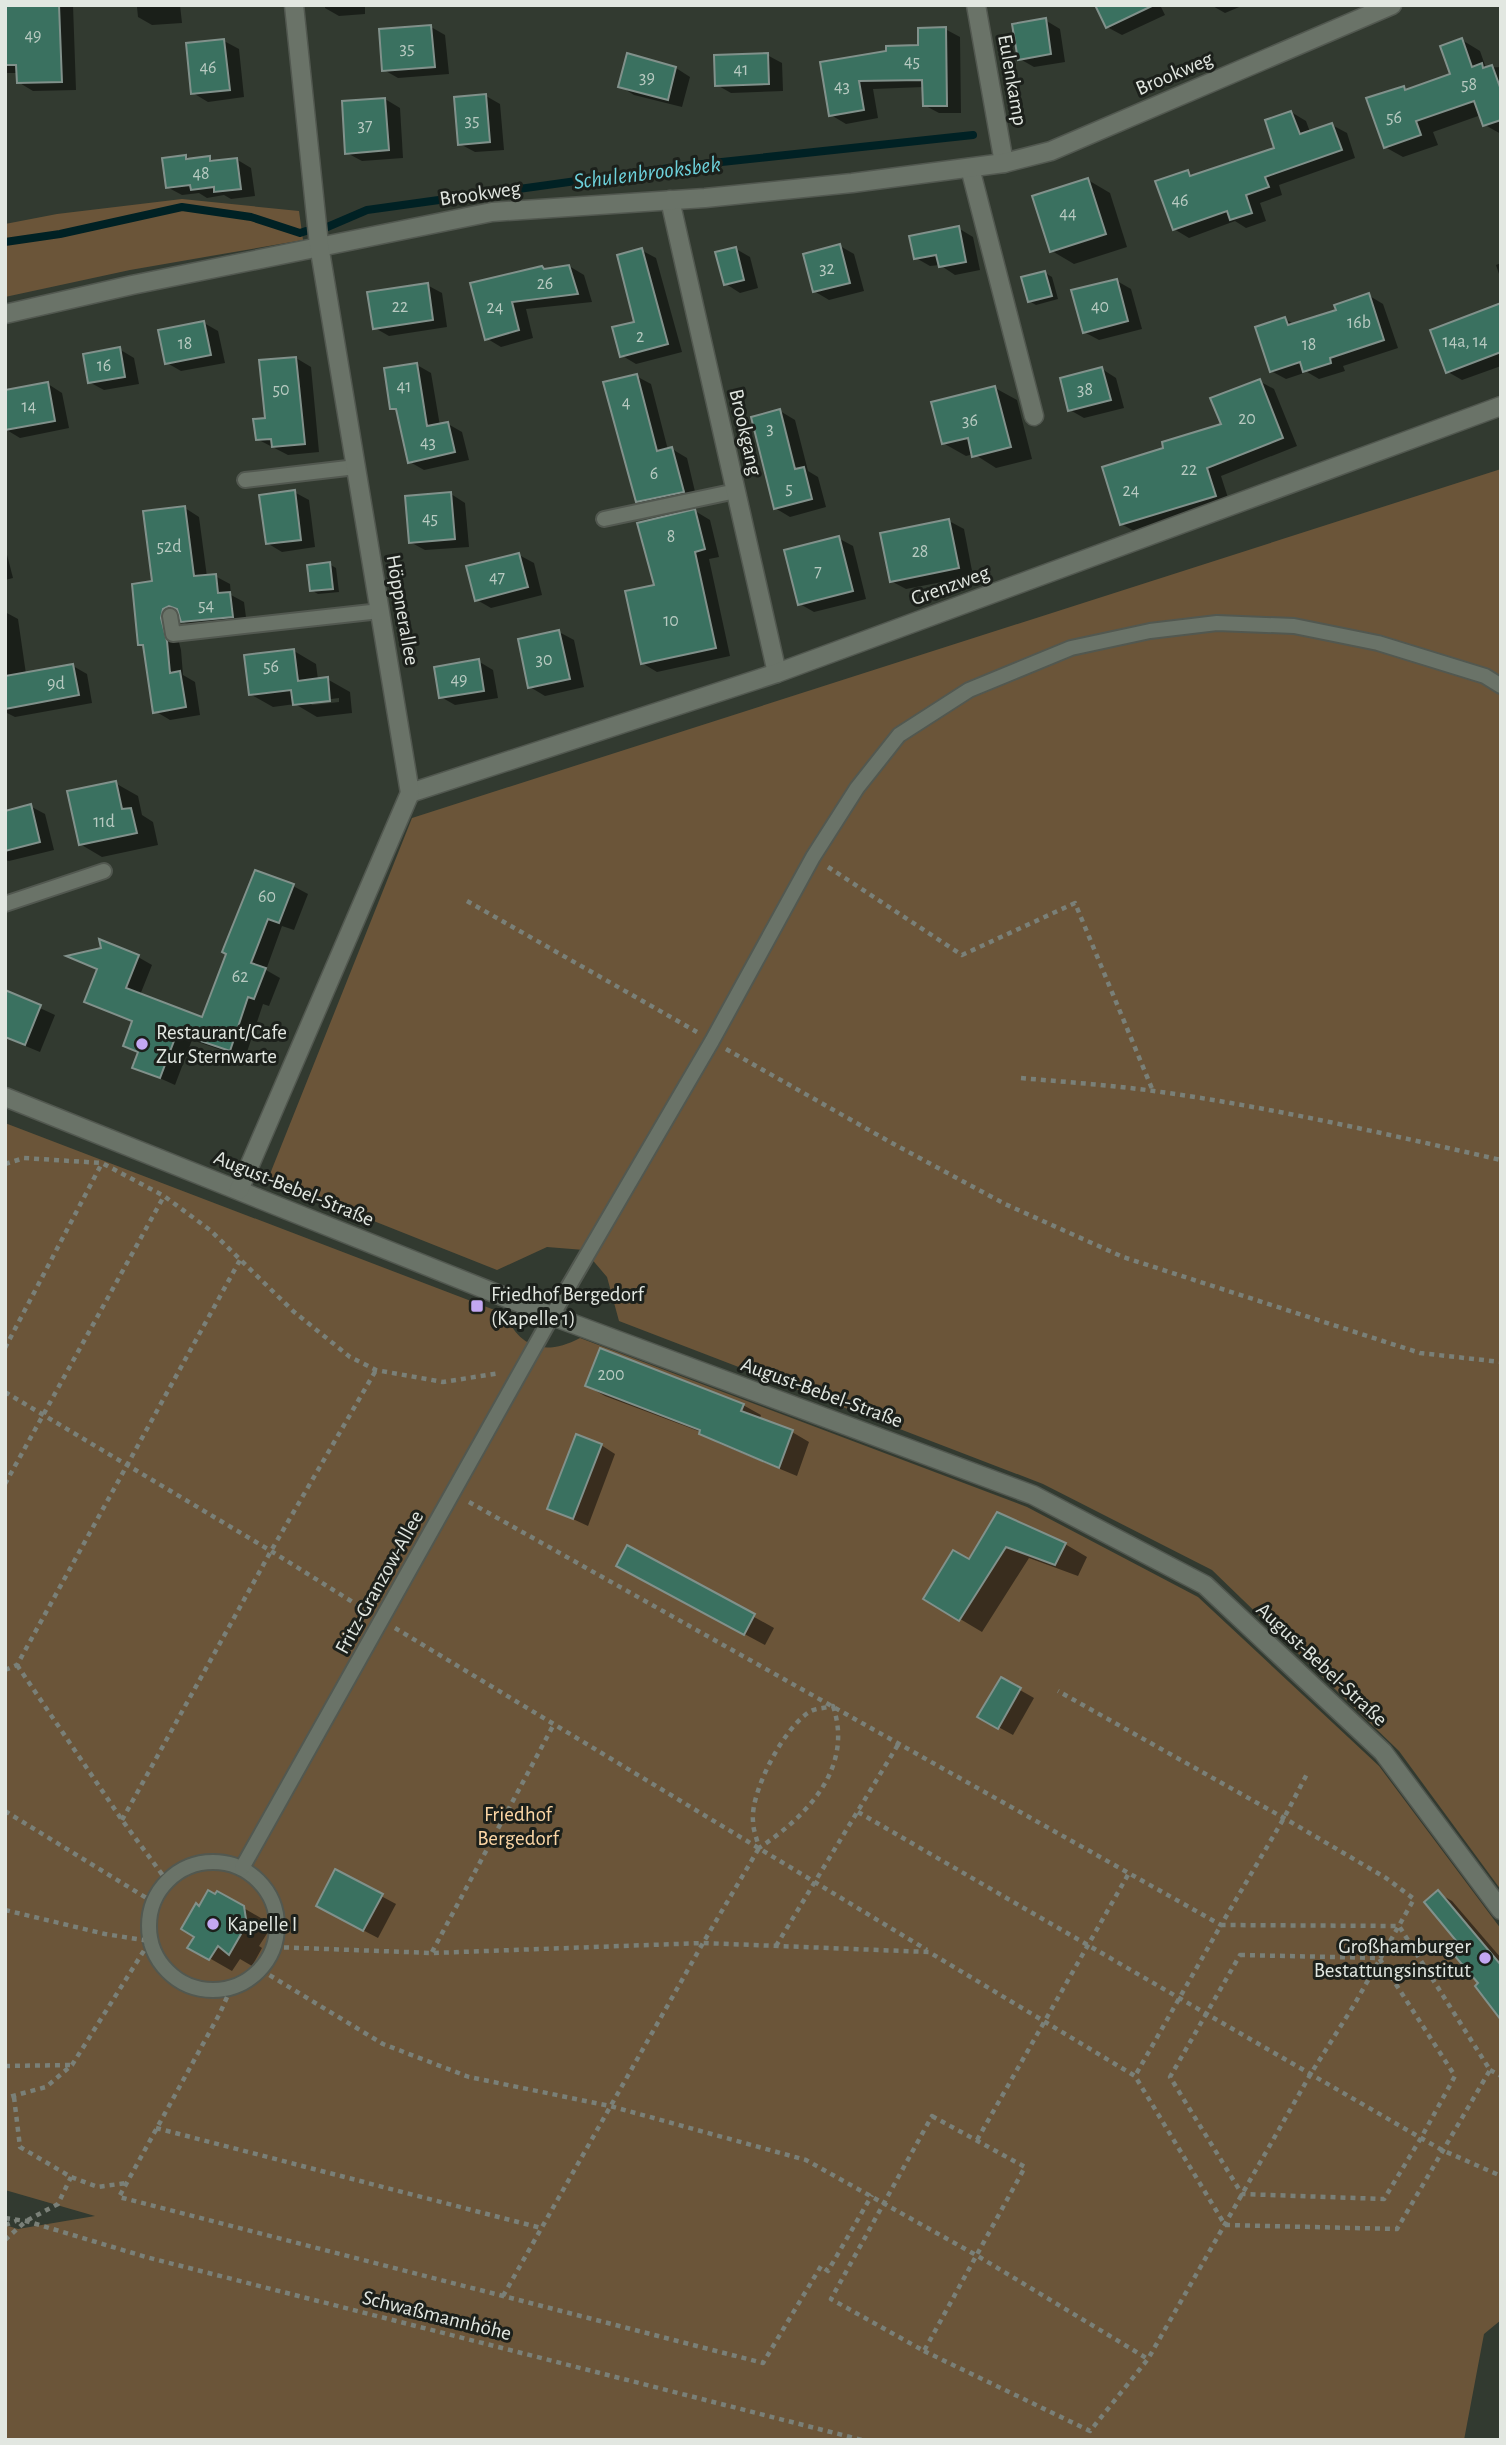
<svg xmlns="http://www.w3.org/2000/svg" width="1506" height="2445" viewBox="0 0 1506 2445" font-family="'Alegreya Sans',sans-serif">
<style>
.green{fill:#6b5539}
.shadow{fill:#0007;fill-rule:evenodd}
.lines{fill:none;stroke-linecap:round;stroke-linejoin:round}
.stream{stroke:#002124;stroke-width:8}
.building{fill:#3a7160;stroke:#81918b;stroke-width:2}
.service-casing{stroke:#525850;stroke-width:18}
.minor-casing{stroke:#525850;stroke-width:21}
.path{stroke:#7a8078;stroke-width:4.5;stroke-dasharray:5 5;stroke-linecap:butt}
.service{stroke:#6a7368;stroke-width:14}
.minor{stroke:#6a7368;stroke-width:18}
.poi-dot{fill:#c3a7f2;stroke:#1c201b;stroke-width:2.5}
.labels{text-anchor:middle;stroke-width:6;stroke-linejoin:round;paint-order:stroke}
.number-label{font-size:18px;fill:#b8cac1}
.street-label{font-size:21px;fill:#e2e7e1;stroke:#1c201b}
.poi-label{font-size:21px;fill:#e2e7e1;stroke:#1c201b;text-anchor:start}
.park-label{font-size:21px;fill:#fcd6a5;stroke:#1c201b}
.water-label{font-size:23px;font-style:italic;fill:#6dd2dc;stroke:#1c201b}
</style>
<rect width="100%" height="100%" fill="#323a30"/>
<!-- green -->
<g class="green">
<path d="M182,199l117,12 4,29 -173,30 -125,27v-73l52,-10z"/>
<path d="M1501,469v1421l-102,-139 -187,-181 -169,-86 -424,-163 -12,-44 -23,-27 -37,-3 -50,23 -229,-91 144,-361z"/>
<path d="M5,1123l500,191c15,35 41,42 75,24l447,169 171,90 181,169 122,163v391l-17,14 -20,106h-1459v-215l13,4 77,-13 -90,-26z"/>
</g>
<!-- shadow -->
<g class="shadow">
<path d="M5,5h68l3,85 -43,1 -15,-9v-9h-13z"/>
<path d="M133,5h47l2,18 -30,2 -14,-8 -1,-10z"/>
<path d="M325,5h40v9l-26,2 -14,-8z"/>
<path d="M1097,5h63l5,10 -43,20 -15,-8z"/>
<path d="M1211,5h33l-19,8z"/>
<path d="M1045,20l15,9 5,33 -31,5 -14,-8z"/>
<path d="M431,27l14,8 4,39 -51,4 -14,-8z"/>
<path d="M945,29l15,8 1,76h-22l-15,-8v-18l-51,2 5,29 -32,6 -15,-9 -9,-52 98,-16z"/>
<path d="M1462,40l18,11 6,17 15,-1v67l-16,-9 -4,-10 -48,17 5,13 -35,12 -18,-10 18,-59 5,3 45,-16z"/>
<path d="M224,41l15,8 5,48 -36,5 -15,-9z"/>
<path d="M767,55l15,8 1,28 -52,2 -14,-8z"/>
<path d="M676,68l14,9 -8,30 -48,-12 -14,-9z"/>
<path d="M486,96l14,8 4,46 -29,2 -15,-8z"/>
<path d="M385,99l15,9 3,50 -41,3 -15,-8z"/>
<path d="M1291,112l15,9 4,11 22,-7 15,8 8,25 -76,27 3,10 -22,8 6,18 -20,7 -11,-7 -46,17 -15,-9 13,-57 9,4 81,-27z"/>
<path d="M186,156l6,4 17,-2 8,4 19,-3 15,9 4,28 -24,3 -7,-4 -17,3 -8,-5 -17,2 -15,-8z"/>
<path d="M1088,180l22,13 17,54 -53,17 -22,-13z"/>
<path d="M958,228l15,9 7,33 -25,5 -15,-10 -10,1 -14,-8z"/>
<path d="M840,246l14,8 10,37 -35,9 -15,-9z"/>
<path d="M736,249l14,8 8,31 -18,5 -14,-9z"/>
<path d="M641,250l15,8 26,94 -46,12 -15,-9 15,-32z"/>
<path d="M1501,263v17l-5,-15z"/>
<path d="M569,266l15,9 8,27 -66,7 7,29 -32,9 -15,-9 -14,-53z"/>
<path d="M1045,273l7,4 6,22 -22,6 -7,-4z"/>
<path d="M1117,281l14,8 11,40 -43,11 -15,-8z"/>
<path d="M427,285l15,8 5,34 -58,9 -14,-8z"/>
<path d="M1368,295l15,9 15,44 -55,18 2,5 -26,8 -12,-7 -21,7 -15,-8 14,-52 10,6 43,-14z"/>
<path d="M1501,305v61l-39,14 -14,-8z"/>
<path d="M204,323l14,8 7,32 -44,8 -14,-8z"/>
<path d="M119,349l15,9 5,26 -35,6 -15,-8z"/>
<path d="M296,358l15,9 8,85 -31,3 -31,-16z"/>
<path d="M417,365l14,8 9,53 8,-2 14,8 7,28 -45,10 -14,-8 -11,-50 -7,-4z"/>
<path d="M1102,369l14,9 8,30 -40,10 -14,-8z"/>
<path d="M636,376l15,8 17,66 4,-1 15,9 10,42 -45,10 -14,-9z"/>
<path d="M1259,381l15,8 23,57 -76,30 9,28 -94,28 -15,-8 45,-75 57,-23z"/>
<path d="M48,384l14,9 7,35 -49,10 -15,-9z"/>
<path d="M995,388l22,12 15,59 -36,9 -22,-14 -8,2 -23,-13z"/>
<path d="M780,411l15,9 13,51 10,6 8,30 -36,10 -15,-9z"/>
<path d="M294,492l15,8 6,47 -33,5 -15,-9z"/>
<path d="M451,494l14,9 4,44 -44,3 -15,-8z"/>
<path d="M185,508l14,9 8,60 8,-1 15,8 1,11 13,7 3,23 -50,5 -15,-9 -1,-5 -3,1 -3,10 6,23 2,25 12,7 5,33 -30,5 -15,-9 -10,-64 -5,-3 14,-61z"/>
<path d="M695,511l15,9 9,37 -10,2 21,97 -73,16 -15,-9 14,-77z"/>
<path d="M949,521l15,8 9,47 -67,13 -15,-8z"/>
<path d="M838,538l15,8 13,53 -52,13 -14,-8z"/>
<path d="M5,547l8,31 -8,2z"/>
<path d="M519,555l15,8 8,32 -51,13 -14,-8z"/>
<path d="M329,564l7,4 3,24 -21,2 -7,-4z"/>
<path d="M5,612l13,7 8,55 47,-8 14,8 5,29 -77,14 -10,-5z"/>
<path d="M559,632l15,8 10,47 -39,9 -15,-9z"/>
<path d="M294,651l22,13 2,16 9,-1 23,13 2,21 -35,4 -22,-13 -22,3 -23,-13zM339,698v4l-27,3 -3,-3z"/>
<path d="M478,661l15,9 5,28 -43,7 -14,-8z"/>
<path d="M115,783l23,13 4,19 11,7 5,23 -56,12 -22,-13z"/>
<path d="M30,806l15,8 9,36 -45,11 -4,-1v-48z"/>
<path d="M293,886l15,8 -14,36 -12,-4 -16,44 14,8 -11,28 -6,-2 -18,54 -53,-18 -17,45 -40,-18 5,-13 -15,-9 8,-23 -47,-21 12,-31 -27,-13h67l14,8 -12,30 63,25 25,-66z"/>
<path d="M5,992l50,23 -15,37 -34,-14z"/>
<path d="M587,1386l156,19 18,10 -2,5 33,12 17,10 -12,34 -79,-33 -17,-11 -96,-36z"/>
<path d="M601,1445l14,9 -27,72 -39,-18z"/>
<path d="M998,1514l67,30 22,13 -9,19 -49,-18 -47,74 -57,-34 45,-37z"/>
<path d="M628,1547l146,81 -9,17 -127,-68z"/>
<path d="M1001,1679l33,19 -21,37 -33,-18z"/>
<path d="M336,1872l60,32 -18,34 -46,-24z"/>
<path d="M218,1893l48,28 2,11 -9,14 3,2 -10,18 -12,-7 -8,12 -42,-24 6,-11 4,-28z"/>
<path d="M1438,1893l14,8 49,57v59l-21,-33z"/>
</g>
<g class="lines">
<!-- stream -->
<g class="stream">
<path d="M325,228l42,-18 317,-44 289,-31"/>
<path d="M5,242l55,-8 122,-27 69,10 49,16 6,-2"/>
</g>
</g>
<!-- building -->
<g class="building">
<path d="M5,5h54l3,77 -45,1 -1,-18h-11z"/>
<path d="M1095,5h59l-48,23z"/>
<path d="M1046,18l5,36 -33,6 -6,-36z"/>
<path d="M431,25l4,42 -53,4 -3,-42z"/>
<path d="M946,27l1,79h-24l-1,-26 -63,1 5,29 -35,6 -9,-54 66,-11v-5l32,-1v-17z"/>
<path d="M1462,38l10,29 10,-4 1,5 9,-3 9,25v30l-18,6 -9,-25 -58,20 5,14 -37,13 -18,-50 38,-12 1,4 45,-16 -10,-28z"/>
<path d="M224,39l6,51 -39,4 -5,-51z"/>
<path d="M627,53l49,14 -8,33 -50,-13z"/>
<path d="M768,53l1,31 -54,2 -1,-31z"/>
<path d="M486,94l4,48 -32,3 -4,-48z"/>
<path d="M385,98l4,52 -44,4 -3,-53z"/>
<path d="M1291,111l9,23 32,-11 10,27 -77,27 4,10 -23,8 6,18 -22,7 -3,-9 -54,19 -18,-49 33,-11 2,6 84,-28 -9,-28z"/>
<path d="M186,155v4l24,-3v5l27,-3 4,31 -27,3v-5l-23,3 -1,-5 -24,3 -4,-30z"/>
<path d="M1088,178l18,56 -56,18 -18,-56z"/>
<path d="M959,226l7,36 -27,5 -3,-12 -22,4 -5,-23z"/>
<path d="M840,244l10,39 -37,9 -10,-38z"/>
<path d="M736,247l8,33 -20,5 -9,-33z"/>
<path d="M642,248l26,96 -48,13 -8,-30 22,-5 -17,-67z"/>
<path d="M569,265l9,29 -66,8 7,28 -34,10 -15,-57 72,-17 2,3z"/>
<path d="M1045,271l7,25 -24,6 -7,-25z"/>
<path d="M1117,279l11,42 -45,12 -12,-43z"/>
<path d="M428,283l5,37 -60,9 -6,-37z"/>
<path d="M1369,293l15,47 -54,18 1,5 -28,9 -3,-10 -30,10 -15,-45 30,-10 3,8 48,-15 -2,-5z"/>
<path d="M1501,303v49l-55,21 -16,-43z"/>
<path d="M204,321l7,34 -46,9 -7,-34z"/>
<path d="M120,347l5,30 -37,6 -5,-29z"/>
<path d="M296,357l9,87 -33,3 -1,-8 -15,1 -3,-21 12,-1 -6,-58z"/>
<path d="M417,363l10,63 21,-4 7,30 -47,11 -12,-54h-6l-6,-41z"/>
<path d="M1102,367l9,33 -43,11 -8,-33z"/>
<path d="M637,374l20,77 15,-4 12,45 -48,10 -33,-120z"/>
<path d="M1260,379l23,59 -76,30 9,28 -96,29 -18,-58 61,-19 -1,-6 59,-18 -11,-26z"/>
<path d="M48,382l7,39 -50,9v-40z"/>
<path d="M995,386l16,61 -39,10 -4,-19 -26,6 -11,-42z"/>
<path d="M780,409l15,60 9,-2 8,32 -38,10 -23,-92z"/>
<path d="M295,490l6,50 -35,4 -7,-49z"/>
<path d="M451,492l4,47 -46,4 -4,-47z"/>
<path d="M185,506l9,70 22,-2 2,19 12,-1 3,25 -52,5 -4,-13 -8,-3 -6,3 -2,9 6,23 3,32 10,-2 6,36 -33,6 -10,-68h-5l-6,-61 20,-3 -9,-70z"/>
<path d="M695,509l10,40 -10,3 21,96 -75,16 -16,-73 29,-6 -17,-62z"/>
<path d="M949,519l10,49 -69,14 -10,-49z"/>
<path d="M839,536l14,55 -55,14 -14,-55z"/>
<path d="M519,553l9,34 -53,14 -9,-35z"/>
<path d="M330,562l3,27 -23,2 -3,-26z"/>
<path d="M559,630l11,49 -42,9 -10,-49z"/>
<path d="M294,649l4,32 30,-4 2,24 -37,4 -2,-15 -42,5 -5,-40z"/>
<path d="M479,659l5,32 -45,7 -5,-31z"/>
<path d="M73,664l6,31 -74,14v-33z"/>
<path d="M116,781l6,28 9,-1 6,25 -58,12 -12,-54z"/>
<path d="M31,804l9,38 -35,9v-40z"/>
<path d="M255,870l39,14 -15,39 -11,-4 -17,44 15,5 -12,31 -6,-2 -18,54 -53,-18 -17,45 -28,-10 6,-16 -15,-6 9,-25 -48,-19 13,-33 -31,-13 35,-8 -2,-9 40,16 -13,33 76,29 24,-63 -4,-2z"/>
<path d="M5,990l36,15 -16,40 -20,-8z"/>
<path d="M600,1348l144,56 -3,7 52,19 -14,38 -80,-34 1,-4 -115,-44z"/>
<path d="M576,1434l26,10 -29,75 -26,-10z"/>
<path d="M997,1512l69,31 -11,22 -49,-18 -47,74 -36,-22 30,-49 16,9z"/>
<path d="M627,1545l128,69 -11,21 -128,-69z"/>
<path d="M1001,1677l20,11 -23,41 -21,-12z"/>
<path d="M335,1869l48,25 -20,37 -47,-25z"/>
<path d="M208,1890l7,4 2,-3 27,15 2,13 -8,13 3,2 -12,21 -11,-9 -9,14 -22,-12 7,-11 -13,-8 15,-26 3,3z"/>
<path d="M1438,1890l63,75v55l-26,-34 3,-3 -24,-28 9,-6 -39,-47z"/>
</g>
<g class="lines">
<!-- service casing -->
<g class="service-casing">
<g id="service">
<path d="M245,480l111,-13"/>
<path d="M604,519l132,-28"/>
<path d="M170,616l3,18 207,-23"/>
<path d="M5,904l99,-33"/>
<circle cx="213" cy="1926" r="64"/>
<path d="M242,1868l324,-577 146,-250 101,-184 44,-69 42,-53 70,-45 102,-42 79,-17 67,-8 77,3 84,17 107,33 16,10"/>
</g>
</g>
<!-- minor casing -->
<g class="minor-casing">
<g id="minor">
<path d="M976,5l28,158"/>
<path d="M970,168l64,248"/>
<path d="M670,200l107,473"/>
<path d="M5,314l127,-29 360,-73 213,-14 147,-15 152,-20 47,-12 341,-146"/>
<path d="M410,793l367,-120 724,-267"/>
<path d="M5,1097l547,219 481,179 172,90 178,167 118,158"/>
<path d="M239,1190l171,-397 -91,-548 -25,-240"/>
</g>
</g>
<!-- path -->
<g class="path">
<path d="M828,867l134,88 113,-52 78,188"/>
<path d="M467,901l230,131"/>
<path d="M726,1049l164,93 115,62 118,53 297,96 81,9"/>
<path d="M1021,1078c44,4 89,7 133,13 117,16 232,43 347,69"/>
<path d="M5,1164l19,-6 78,5 62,33 46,34 83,81 57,46 26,13 67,12 57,-9"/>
<path d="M5,1348l97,-185"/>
<path d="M5,1392l266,159 96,60"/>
<path d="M5,1484l159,-288"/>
<path d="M469,1502l752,423 63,-107 24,-46"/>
<path d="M395,1628l532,322"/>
<path d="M17,1665l105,155 45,61"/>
<path d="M5,1670l12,-5 223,-405"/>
<path d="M833,1706c21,62 -26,110 -74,142 -2,-9 -6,-18 -6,-27 -3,-29 32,-96 58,-110 6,-3 15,-3 22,-5z"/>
<path d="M5,1811l148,91"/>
<path d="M858,1812l563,326 21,12 59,26"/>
<path d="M122,1820l149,-269 105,-181"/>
<path d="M5,1910l100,24 45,7 -78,124 -26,22 -41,11"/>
<path d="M776,1946l123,-203"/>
<path d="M274,1947l158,6 271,-10 226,9 206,124 90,149 172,4 93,-159 -91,-144 -178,-1 -86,151"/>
<path d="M432,1952l122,-228"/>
<path d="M1240,1955l139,3 76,118 -34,62 -37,61 -142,-5 -72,-117z"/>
<path d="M261,1970l122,74 86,33 141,29 196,54 170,95 172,104"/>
<path d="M231,1988l-11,25 -101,184 644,166 58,-97 7,5 44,-76"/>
<path d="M5,2066l66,-1"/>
<path d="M1490,2070l11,6"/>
<path d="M14,2097l6,50 51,30 27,10 28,-4"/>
<path d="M932,2116l93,51 -101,184 -93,-52z"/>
<path d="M156,2128l385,100"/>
<path d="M977,2140l152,-267"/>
<path d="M5,2218l21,3 120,36 716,183"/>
<path d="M5,2225l11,-4"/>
<path d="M5,2240l21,-19 32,-17 13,-27"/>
<path d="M503,2296l200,-353 56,-95"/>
<path d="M924,2351l166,80 58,-72 162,-284 44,-70 60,-106 -28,-21 -102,-60 -226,-127"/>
</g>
<!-- service -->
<use href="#service" class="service"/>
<!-- minor -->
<use href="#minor" class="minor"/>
</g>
<!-- markers -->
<g class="poi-dot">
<circle cx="142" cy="1044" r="7"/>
<rect x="470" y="1299" width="14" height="14" rx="3.5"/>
<circle cx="213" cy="1924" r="7"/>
<circle cx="1485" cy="1958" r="7"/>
</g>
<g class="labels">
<!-- number labels -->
<g class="number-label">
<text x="33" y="41">49</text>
<text x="407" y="54">35</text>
<text x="912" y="67">45</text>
<text x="208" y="73">46</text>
<text x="741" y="75">41</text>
<text x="647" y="83">39</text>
<text x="1469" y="90">58</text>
<text x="842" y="92">43</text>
<text x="1394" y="123">56</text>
<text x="472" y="126">35</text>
<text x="365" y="131">37</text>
<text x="201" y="179">48</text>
<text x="1180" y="206">46</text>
<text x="1068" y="219">44</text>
<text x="827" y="274">32</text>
<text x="545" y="289">26</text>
<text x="400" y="312">22</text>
<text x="1100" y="312">40</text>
<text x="495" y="313">24</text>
<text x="1359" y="328">16b</text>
<text x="640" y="342">2</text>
<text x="1465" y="347">14a, 14</text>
<text x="185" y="349">18</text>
<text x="1309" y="350">18</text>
<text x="104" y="371">16</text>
<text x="404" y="392">41</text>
<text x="281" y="395">50</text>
<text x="1085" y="395">38</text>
<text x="626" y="408">4</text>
<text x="29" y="412">14</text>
<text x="1247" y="424">20</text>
<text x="970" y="426">36</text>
<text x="770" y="434">3</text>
<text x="428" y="448">43</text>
<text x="1189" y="475">22</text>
<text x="654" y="479">6</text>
<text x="789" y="494">5</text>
<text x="1131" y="496">24</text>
<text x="430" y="524">45</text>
<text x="671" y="542">8</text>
<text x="169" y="552">52d</text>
<text x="920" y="557">28</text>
<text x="818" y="577">7</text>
<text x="497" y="583">47</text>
<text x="206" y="611">54</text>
<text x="671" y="626">10</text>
<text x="544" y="665">30</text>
<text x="271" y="672">56</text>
<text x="459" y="685">49</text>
<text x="56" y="689">9d</text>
<text x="104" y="827">11d</text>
<text x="267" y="902">60</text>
<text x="240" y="982">62</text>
<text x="611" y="1380">200</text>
</g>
<!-- street labels -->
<g class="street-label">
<text transform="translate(1174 73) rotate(-23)" y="7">Brookweg</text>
<text transform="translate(1013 80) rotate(80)" y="7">Eulenkamp</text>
<text transform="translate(480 193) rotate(-8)" y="7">Brookweg</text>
<text transform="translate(746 432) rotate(77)" y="7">Brookgang</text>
<text transform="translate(950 585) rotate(-20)" y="7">Grenzweg</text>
<text transform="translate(403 610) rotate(80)" y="7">Höppnerallee</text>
<text transform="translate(294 1188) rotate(22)" y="7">August-Bebel-Straße</text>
<text transform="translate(822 1392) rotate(20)" y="7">August-Bebel-Straße</text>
<text transform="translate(379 1582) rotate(-61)" y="7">Fritz-Granzow-Allee</text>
<text transform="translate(1322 1664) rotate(43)" y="7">August-Bebel-Straße</text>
<text transform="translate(437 2315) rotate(14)" y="7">Schwaßmannhöhe</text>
</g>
<!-- poi labels -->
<g class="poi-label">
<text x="156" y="1039">Restaurant/Cafe<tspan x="156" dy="24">Zur Sternwarte</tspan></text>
<text x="491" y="1301">Friedhof Bergedorf<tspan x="491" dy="24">(Kapelle 1)</tspan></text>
<text x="227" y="1931">Kapelle I</text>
<text x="1471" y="1953" text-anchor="end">Großhamburger<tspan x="1471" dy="24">Bestattungsinstitut</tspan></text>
</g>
<!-- park labels -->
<g class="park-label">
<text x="518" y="1821">Friedhof<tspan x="518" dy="24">Bergedorf</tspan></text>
</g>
<!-- water labels -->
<g class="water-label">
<text transform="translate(647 172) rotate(-7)" y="8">Schulenbrooksbek</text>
</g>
</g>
<!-- border -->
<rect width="1506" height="2445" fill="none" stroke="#e2e7e1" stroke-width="14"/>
</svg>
